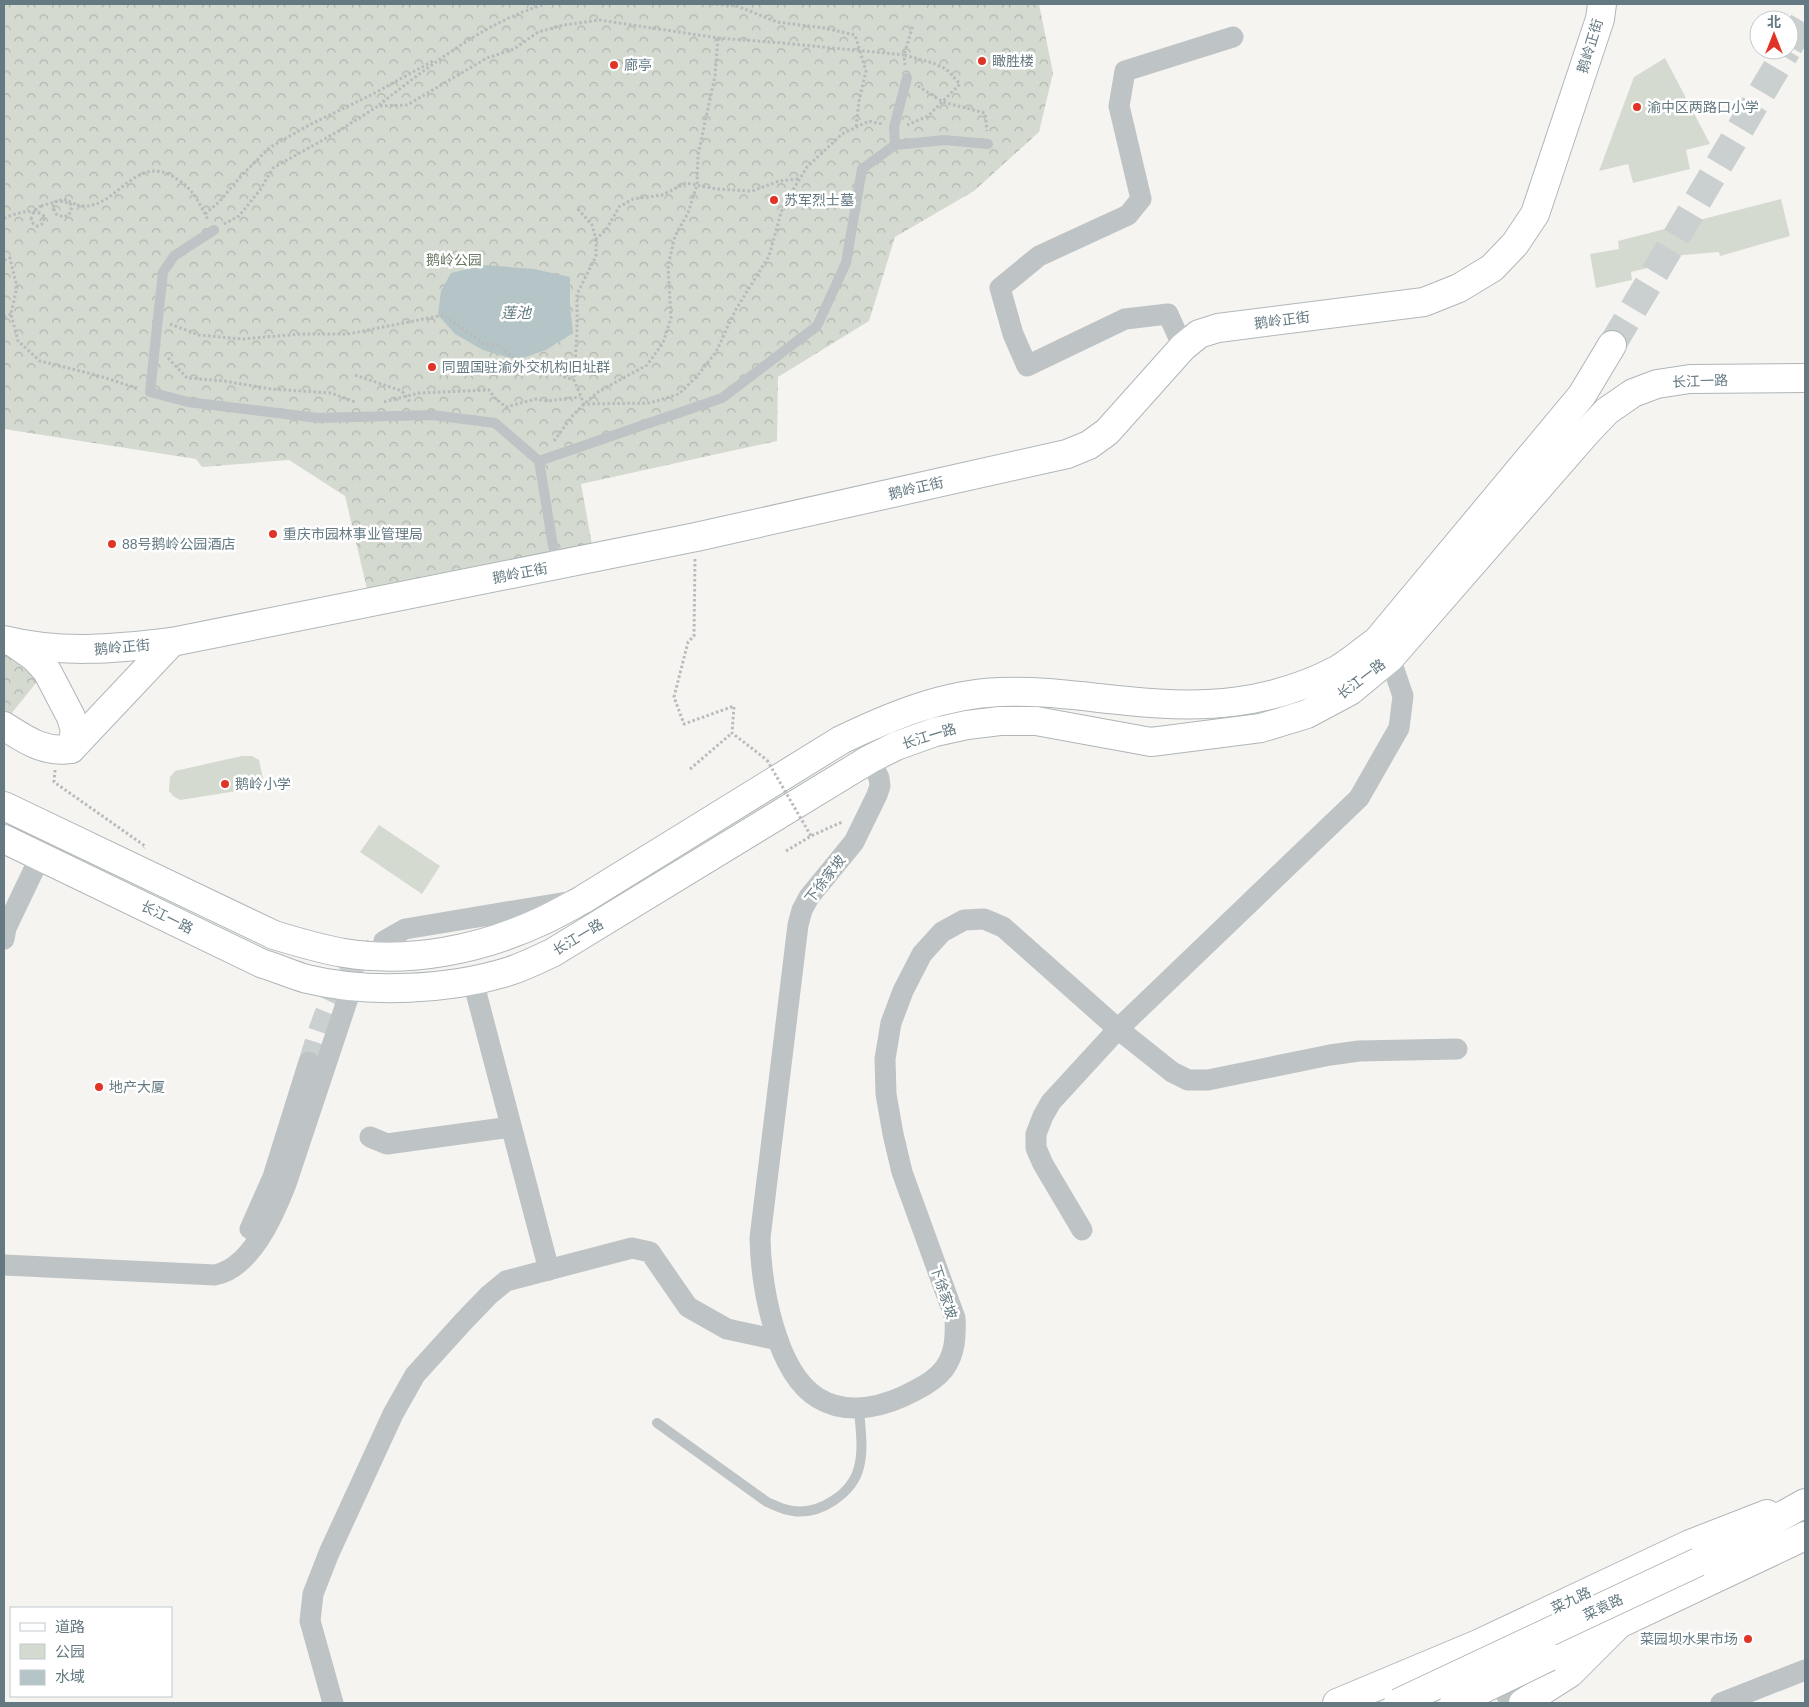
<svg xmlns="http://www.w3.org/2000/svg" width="1809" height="1707" viewBox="0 0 1809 1707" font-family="Arial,'Noto Sans SC',sans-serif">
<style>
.green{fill:#d5dad0}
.forest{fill:url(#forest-crowns)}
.water{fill:#b5c4c6}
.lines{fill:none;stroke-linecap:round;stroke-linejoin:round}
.street-tunnel{stroke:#cacfd0;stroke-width:21;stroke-dasharray:21 11;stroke-linecap:butt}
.primary-tunnel{stroke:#cacfd0;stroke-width:28;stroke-dasharray:28 14;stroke-linecap:butt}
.secondary-casing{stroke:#b0b7ba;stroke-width:30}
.primary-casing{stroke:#afb5b8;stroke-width:30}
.path{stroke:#b8bbbd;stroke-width:3;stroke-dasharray:2.5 2.5;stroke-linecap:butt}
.lane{stroke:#bec3c5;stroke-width:10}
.street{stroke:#bec3c5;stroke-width:21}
.secondary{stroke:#fff;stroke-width:28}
.primary{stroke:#fff;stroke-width:28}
.primary-bridge-casing{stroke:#afb5b8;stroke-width:30;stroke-linecap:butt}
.path-bridge{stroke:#b8bbbd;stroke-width:3;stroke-dasharray:2.5 2.5;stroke-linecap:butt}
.primary-bridge{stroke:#fff;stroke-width:28}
.poi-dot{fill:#e03426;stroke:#fff;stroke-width:2}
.labels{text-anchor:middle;stroke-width:5;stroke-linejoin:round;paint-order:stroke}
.street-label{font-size:14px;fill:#647982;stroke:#fff}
.poi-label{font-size:14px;fill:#647982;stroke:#fff;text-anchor:start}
.park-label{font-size:14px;fill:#6b7963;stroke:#fff}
.water-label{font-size:15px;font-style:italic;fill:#607b7f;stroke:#fff}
</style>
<defs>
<pattern id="forest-crowns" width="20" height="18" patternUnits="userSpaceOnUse" patternTransform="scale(1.25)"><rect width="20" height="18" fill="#d5dad0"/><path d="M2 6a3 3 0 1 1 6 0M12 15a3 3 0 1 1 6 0" fill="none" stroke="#b0b6ae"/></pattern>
</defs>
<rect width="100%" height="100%" fill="#f5f4f1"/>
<!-- green -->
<g class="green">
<path d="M1665,58l45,86 -24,6 4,19 -57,14 -5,-19 -29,7 35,-94z"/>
<path d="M1781,199l9,37 -70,20 -1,-4 -47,4 1,6 -42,10 1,8 -36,8 -6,-34 29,-5 -1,-8z"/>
<path d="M242,756h10l7,4 4,19 -5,7 -8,3 -70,11 -7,-4 -4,-5 1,-14 5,-6z"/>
<path d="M379,825l61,41 -18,28 -62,-42z"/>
</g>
<!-- forest -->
<g class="forest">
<path d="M4,4h1035l14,69 -14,59 -65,59 -79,46 -26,84 -91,56 -1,64 -196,43 12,66 -225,43 -23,-97 -56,-36 -87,7 -6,-8 -192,-30z"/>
<path d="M4,647l36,31 -33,41 -3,-2z"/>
</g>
<!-- water -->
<path class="water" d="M484,265l50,4 36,8v28l3,28 -27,17 -29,10 -34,-10 -28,-16 -17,-19 3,-24 10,-18z"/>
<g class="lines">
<!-- street-tunnel -->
<path class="street-tunnel" d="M309,1062c14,-46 24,-83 65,-114"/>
<!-- primary-tunnel -->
<g class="primary-tunnel">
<path d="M1789,46l16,-27"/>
<path d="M1612,345l175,-295"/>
</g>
<!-- secondary casing -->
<g class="secondary-casing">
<g id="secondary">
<path d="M4,640c56,14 112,9 168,2l524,-105 371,-83 22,-9 18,-13 76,-85 16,-13 19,-6 206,-26 35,-14 33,-20 23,-24 20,-30 65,-195 2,-15"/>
<path d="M14,643l20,14 13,14 24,46 4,14 -4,18"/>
<path d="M4,726c22,14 40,27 67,23l101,-107"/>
<path d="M1337,1703l141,-59 212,-100 77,-30"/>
<path d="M1523,1703l47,-30 46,-46"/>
</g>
</g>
<!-- primary casing -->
<g class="primary-casing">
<g id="primary">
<path d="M4,806l270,129c23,7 46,14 70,18 66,11 138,-4 198,-32 13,-6 27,-14 40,-21l259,-160c50,-24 103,-46 159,-48 43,-2 85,5 128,9 75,8 141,4 209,-31 14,-8 27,-20 40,-29l205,-246 30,-50"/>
<path d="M4,839l259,125c15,4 29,11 44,15 62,15 142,11 203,-8 15,-5 29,-12 42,-18l318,-194 26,-13 39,-14 32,-7 33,-4h36l115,21 110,-14 46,-14 43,-23 40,-33 197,-226 20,-21 26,-18 24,-9 33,-5 115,-1"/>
<path d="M1698,1562l107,-59"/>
<path d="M1549,1657l256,-121"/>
</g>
</g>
<!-- path -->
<g class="path">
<path d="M711,4l26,2 40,16 47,6 31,7 11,36 -7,30 -3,26"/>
<path d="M918,86l25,16 42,11 2,18"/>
<path d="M379,105c49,-38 107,-84 167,-101"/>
<path d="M907,125l21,-9 32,-32 -14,-15 -13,-6 -29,-8 9,-30"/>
<path d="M77,205c36,9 54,-47 91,-31 23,11 29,24 40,46"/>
<path d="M41,206l17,-5 12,2 2,4 -3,8 -6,2 -7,-3 -3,-7"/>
<path d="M578,209l14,16 4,14 10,-9 13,-23 14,-8 29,-4 24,-12 30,6 36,2 27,-10 20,-2"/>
<path d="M205,214l15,-13 21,-25 28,-28 40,-23 64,-31 60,-33"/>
<path d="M4,218c11,-4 31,-12 41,-1l-3,7 -5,2 -6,-4v-3"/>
<path d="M224,224l15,-8 21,-26 13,-22 64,-36 41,-26 29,-1 80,-47 27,-9 24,-17 26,-7 35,-5 119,18 65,5 121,12 1,10"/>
<path d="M596,239v17l-19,38v37l-3,49 10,24 66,-1 29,-9 19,-19 18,-23 19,-41 34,-55 14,-50 24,-39 35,-33 27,-13 13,3"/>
<path d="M4,260l6,-2 7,29 -6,27 7,27 22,20 56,14 41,13"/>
<path d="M4,317l7,-3"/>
<path d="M170,324l29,11 43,4 59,-5h47l96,-19 40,29 13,1 20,15 57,20"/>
<path d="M168,358l19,20 37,3 47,8 60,4 24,9"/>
<path d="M355,375l47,16 9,12"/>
<path d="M384,402l35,-9 70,-3 6,8 11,9 30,-8 11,2 33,-4"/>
<path d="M554,441l19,-26 11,-11 14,-12 49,-27 16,-22 8,-25 -3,-52 7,-30 13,-23 9,-28 1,-30 17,-79 3,-38"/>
<path d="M695,559l-1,77 -6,6 -14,55 10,27 50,-18 -2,27 35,27"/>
<path d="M690,769l42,-36"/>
<path d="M55,770l-1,12 91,64 -1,2"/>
<path d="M786,851l25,-15 31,-14"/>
</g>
<!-- lane -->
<g class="lane">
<path d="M895,145l-1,-18 13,-49"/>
<path d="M214,230l-40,26 -11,16 -13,120 38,10 130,16 114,-3 63,8 44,38 14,85 5,18"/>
<path d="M539,461l183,-63 95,-72 29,-63 16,-94 33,-24 49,-5 44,4"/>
<path d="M657,1423l110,79c9,4 16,8 26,9 27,4 60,-18 66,-44 5,-19 1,-40 0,-59"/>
</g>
<!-- street -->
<g class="street">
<path d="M1183,347l-15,-33 -43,5 -98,47 -14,-32 -13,-46 39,-32 89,-41 13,-16 -22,-93 6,-35 108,-34"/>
<path d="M870,759l9,19 1,8 -3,9 -23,47 -45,55 -7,13 -4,15 -38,313c1,46 15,134 58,160 31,19 69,8 98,-8 10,-5 21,-12 28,-21 11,-15 12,-32 11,-51l-53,-146 -9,-38 -7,-40 -1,-35 6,-36 12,-32 19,-37 20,-22 22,-12 20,-1 19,8 115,102 54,43 16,8h20l122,-25 29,-4 98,-2"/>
<path d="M4,939l2,-11 34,-71"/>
<path d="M384,941l21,-12 162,-27"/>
<path d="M473,981l76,289"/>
<path d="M370,1137l17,7 124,-17"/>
<path d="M250,1229l23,-52 36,-115"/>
<path d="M1082,1230l-39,-66 -7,-16v-14l7,-18 8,-14 67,-73 241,-231 40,-70 4,-32 -13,-38"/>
<path d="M4,1265l211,10c36,-7 59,-60 71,-91l66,-198"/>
<path d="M1492,1669l19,34"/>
<path d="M333,1703l-23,-82 3,-27 16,-41 64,-139 22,-39 48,-53 26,-27 17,-14 126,-33 18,4 38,55 39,22 51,11"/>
<path d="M1721,1703l84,-33"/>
</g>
<!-- secondary -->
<use href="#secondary" class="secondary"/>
<!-- primary -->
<use href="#primary" class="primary"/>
<!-- primary-bridge casing -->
<g class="primary-bridge-casing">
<g id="primary-bridge">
<path d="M1398,1703l300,-141"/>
<path d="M1454,1703l95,-46"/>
</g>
</g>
<!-- path-bridge -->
<g class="path-bridge">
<path d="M53,207l2,-5 9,-3 13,6"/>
<path d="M31,219l3,-8 7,-5"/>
<path d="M767,760l44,76"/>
</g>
<!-- primary-bridge -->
<use href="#primary-bridge" class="primary-bridge"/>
</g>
<!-- markers -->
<g class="poi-dot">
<circle cx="982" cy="61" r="5"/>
<circle cx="614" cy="65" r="5"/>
<circle cx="1637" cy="107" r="5"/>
<circle cx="774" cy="200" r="5"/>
<circle cx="432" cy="367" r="5"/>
<circle cx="273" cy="534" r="5"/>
<circle cx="112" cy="544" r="5"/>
<circle cx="225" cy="784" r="5"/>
<circle cx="99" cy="1087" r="5"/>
<circle cx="1748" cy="1639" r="5"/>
</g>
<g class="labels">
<!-- street labels -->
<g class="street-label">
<text transform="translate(1590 46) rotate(-73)" y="5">鹅岭正街</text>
<text transform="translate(1282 320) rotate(-7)" y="5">鹅岭正街</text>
<text transform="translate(1700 381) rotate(-2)" y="5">长江一路</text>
<text transform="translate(916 488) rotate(-13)" y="5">鹅岭正街</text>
<text transform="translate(520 573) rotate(-11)" y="5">鹅岭正街</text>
<text transform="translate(122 647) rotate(-5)" y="5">鹅岭正街</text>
<text transform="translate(1361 679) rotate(-37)" y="5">长江一路</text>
<text transform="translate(929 736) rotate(-17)" y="5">长江一路</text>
<text transform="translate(825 879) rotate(-52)" y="5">下徐家坡</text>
<text transform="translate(167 917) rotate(26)" y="5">长江一路</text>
<text transform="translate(578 937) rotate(-31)" y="5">长江一路</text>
<text transform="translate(944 1292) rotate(72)" y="5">下徐家坡</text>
<text transform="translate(1571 1600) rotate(-25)" y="5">菜九路</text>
<text transform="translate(1603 1607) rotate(-25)" y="5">菜袁路</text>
</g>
<!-- poi labels -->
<g class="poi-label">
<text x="992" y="66">瞰胜楼</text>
<text x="624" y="70">廊亭</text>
<text x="1647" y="112">渝中区两路口小学</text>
<text x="784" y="205">苏军烈士墓</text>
<text x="442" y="372">同盟国驻渝外交机构旧址群</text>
<text x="283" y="539">重庆市园林事业管理局</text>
<text x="122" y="549">88号鹅岭公园酒店</text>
<text x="235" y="789">鹅岭小学</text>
<text x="109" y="1092">地产大厦</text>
<text x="1738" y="1644" text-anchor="end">菜园坝水果市场</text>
</g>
<!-- park labels -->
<g class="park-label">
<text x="454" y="265">鹅岭公园</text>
</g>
<!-- water labels -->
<g class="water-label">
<text x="516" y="318">莲池</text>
</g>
</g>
<!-- border -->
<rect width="1809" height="1707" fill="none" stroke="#647982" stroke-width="10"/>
<!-- legend -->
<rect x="10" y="1607" width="162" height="90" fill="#ffffff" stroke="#c1c9cd"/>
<rect x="20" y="1623" width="25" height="8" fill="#ffffff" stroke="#c1c9cd"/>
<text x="55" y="1632" font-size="15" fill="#647982">道路</text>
<rect x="20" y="1644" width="25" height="15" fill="#d5dad0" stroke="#c1c9cd"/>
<text x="55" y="1657" font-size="15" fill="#647982">公园</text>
<rect x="20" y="1670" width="25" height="15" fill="#b5c4c6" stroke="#c1c9cd"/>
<text x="55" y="1682" font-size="15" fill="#647982">水域</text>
<!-- north arrow -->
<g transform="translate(1774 35)"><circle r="24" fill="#ffffff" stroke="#c1c9cd"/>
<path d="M0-4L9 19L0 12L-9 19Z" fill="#e03426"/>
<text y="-8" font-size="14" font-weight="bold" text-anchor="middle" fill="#647982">北</text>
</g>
</svg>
